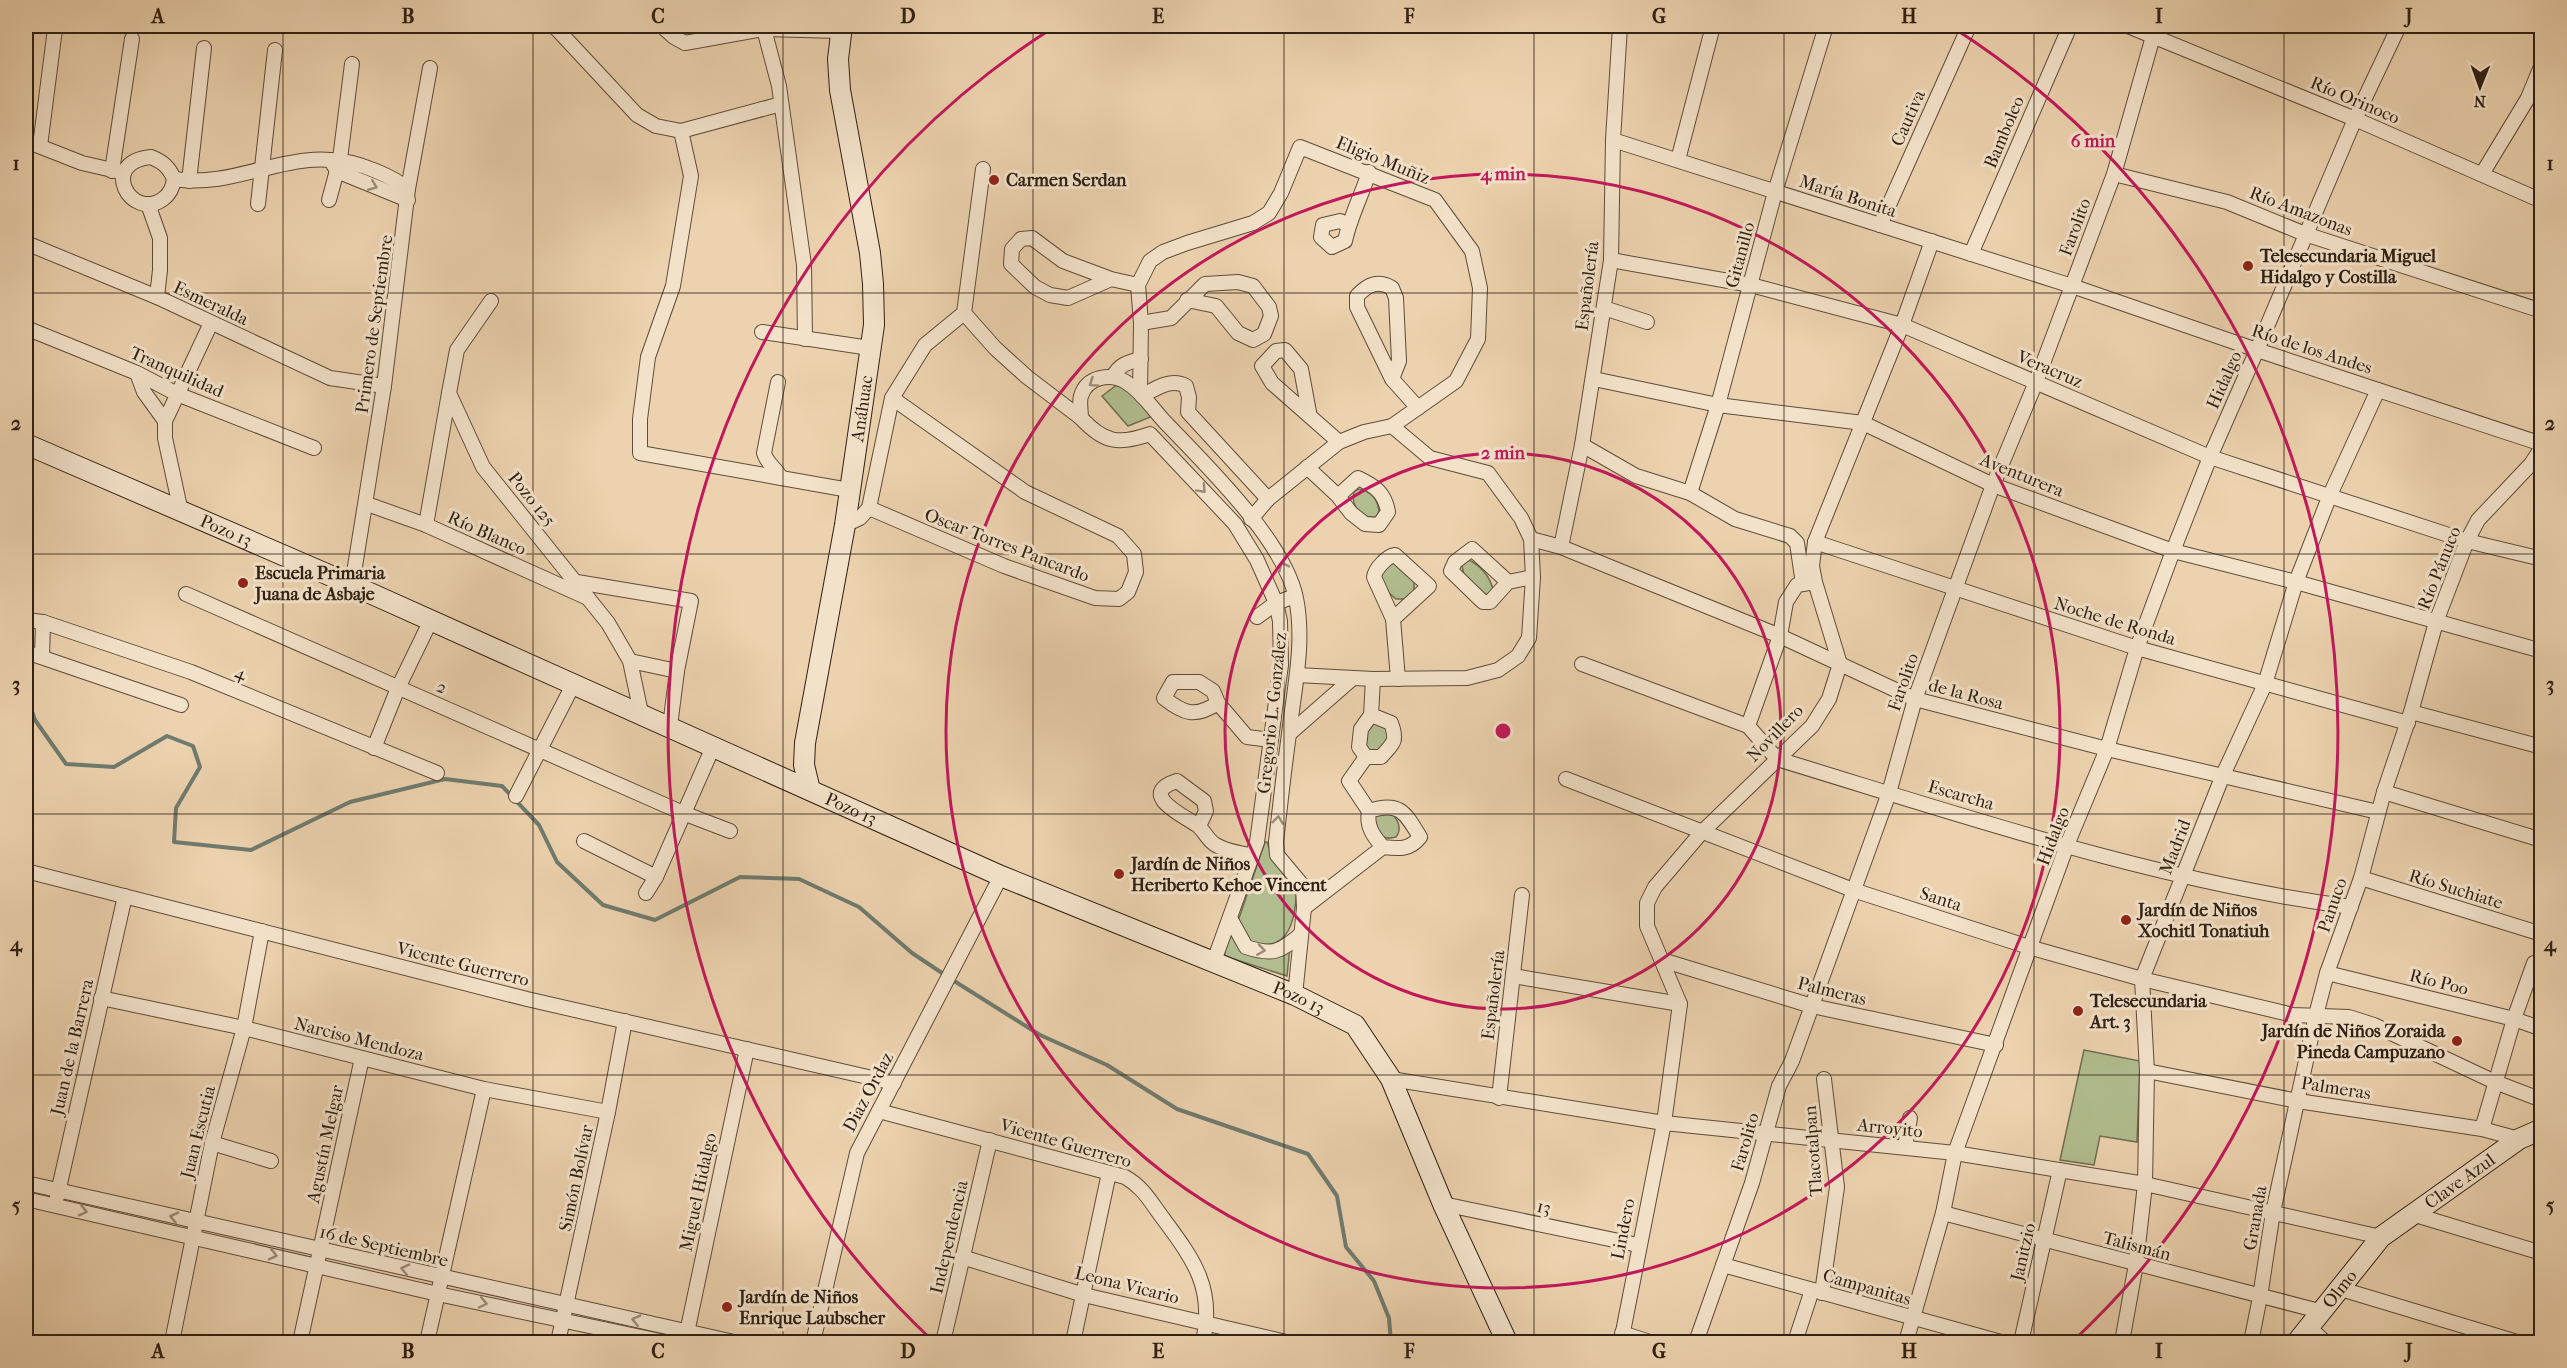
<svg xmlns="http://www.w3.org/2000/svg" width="2567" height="1368" viewBox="0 0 2567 1368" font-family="'IM FELL French Canon',serif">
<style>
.green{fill:#b1bd8f;stroke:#706e52;stroke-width:1.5}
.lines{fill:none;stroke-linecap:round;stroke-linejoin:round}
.stream{stroke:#6f7b6f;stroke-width:4}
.street-casing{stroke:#5e4c3a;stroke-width:16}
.secondary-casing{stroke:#2f2014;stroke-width:22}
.street{stroke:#f3e2ca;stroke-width:14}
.secondary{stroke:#f3e2ca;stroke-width:20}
.oneway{stroke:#9b8b78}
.grid{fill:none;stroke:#2f2014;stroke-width:1.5;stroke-opacity:0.55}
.ring{fill:none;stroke:#c2185b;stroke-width:3}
.poi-dot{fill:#8f2418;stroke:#f3e2ca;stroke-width:2}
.labels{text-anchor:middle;stroke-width:6;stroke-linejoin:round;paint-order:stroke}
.street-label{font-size:18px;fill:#2f2014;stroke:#f3e2ca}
.poi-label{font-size:18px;font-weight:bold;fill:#2f2014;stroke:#f3e2ca;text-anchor:start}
.centre{fill:#c2185b;stroke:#f3e2ca;stroke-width:3}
.ring-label{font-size:18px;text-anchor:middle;font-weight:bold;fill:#c2185b;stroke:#f3e2ca;stroke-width:6;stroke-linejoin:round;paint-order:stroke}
.neatline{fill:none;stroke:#2f2014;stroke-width:2}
.grid-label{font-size:20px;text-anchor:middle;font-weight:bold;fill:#2f2014}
</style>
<rect width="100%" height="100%" fill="#ecd2ae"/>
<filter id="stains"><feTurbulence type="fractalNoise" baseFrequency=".00333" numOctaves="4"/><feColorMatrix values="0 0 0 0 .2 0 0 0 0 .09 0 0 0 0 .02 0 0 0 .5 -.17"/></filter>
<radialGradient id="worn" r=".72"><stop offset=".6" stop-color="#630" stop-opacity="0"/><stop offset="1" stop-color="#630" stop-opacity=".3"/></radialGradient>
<!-- green -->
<g class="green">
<path d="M1118,384l12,1 23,31 -25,10 -26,-30z"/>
<path d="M1358,489c13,1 20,11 21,23l-3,5h-10c-9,-7 -15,-13 -12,-25z"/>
<path d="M1467,559c13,6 22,16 26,30l-4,6 -5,-1 -20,-20 -3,-11z"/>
<path d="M1392,562l22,16v13l-9,8h-9l-14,-12 -2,-16z"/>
<path d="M1379,721l12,12 -14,23 -10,-3 -3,-15 9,-16z"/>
<path d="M1373,810l18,2c6,7 12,16 5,25 -19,6 -21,-13 -23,-27z"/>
<path d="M1265,842h2l4,11 26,32c-2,34 -5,67 -47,59l-14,-17z"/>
<path d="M1231,927l12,19 47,1 -3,29 -63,-20z"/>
<path d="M2084,1050l56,11 -3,81 -37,-6 -6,29 -34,-5z"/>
</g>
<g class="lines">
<!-- stream -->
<g class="stream">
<path d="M26,695l9,25 31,44 48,3 53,-31 26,10 7,21 -24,41 -2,34 77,8 99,-48 95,-23 57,7 37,39 18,37 46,43 52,15 85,-43 59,2 60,28 53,46 33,22"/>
<path d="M951,979l89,56 67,30 70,44 131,45 29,42 9,51 28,34 15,37 2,24"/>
</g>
<!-- street casing -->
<g class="street-casing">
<g id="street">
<path d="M554,26l83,89 19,11 25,5 10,45 -18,110 -25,71 -8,62v34l209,37"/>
<path d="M662,26l12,11 11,6 79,-14 76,2"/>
<path d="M2128,26l227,93 187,82"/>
<path d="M764,29l15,57 25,179 1,74"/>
<path d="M681,131l100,-27"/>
<path d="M1613,140l459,146 185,64 285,94"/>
<path d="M26,141l56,22 39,9"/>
<path d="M40,146l15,-117"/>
<path d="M151,157c12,5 18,10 23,22 -1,8 -4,15 -11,20 -32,23 -65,-37 -12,-42z"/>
<path d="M1678,160l35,-134"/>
<path d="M333,164l4,7 71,29"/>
<path d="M112,171l20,-132"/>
<path d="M2114,174l113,28 78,32 237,77"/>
<path d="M2482,174l46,-76 14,-34"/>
<path d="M174,179c73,11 123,-42 202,-8 12,5 22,10 32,18"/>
<path d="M189,181l15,-133"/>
<path d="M329,200l11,-41 12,-95"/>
<path d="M148,204l12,34v32l-3,27"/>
<path d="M258,204l17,-154"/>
<path d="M1348,225l-8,-4 -17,4 -2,12 11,10 13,-6c5,-24 17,-46 24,-69"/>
<path d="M1880,225l89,-199"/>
<path d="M26,243l131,54 173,81 54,8"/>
<path d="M1971,254l99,-228"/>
<path d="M1611,260l140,25 151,40 308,132 257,84 75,18"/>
<path d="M1111,279l-48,-18 -31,-23 -11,1 -9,10 -1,15 24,23 15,8 18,3 43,-19 27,6"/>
<path d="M491,301l-34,49 -8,43 34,74 125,156 22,38 11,52"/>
<path d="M1604,308l43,14"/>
<path d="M964,313l31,35 32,29 54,41"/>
<path d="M1141,323l30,-5 34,-34 33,-2 15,4 16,21 2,9 -7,18 -11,6 -15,-7 -22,-27 -29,-6"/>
<path d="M26,328l111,45 40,21 137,54"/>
<path d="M762,332l108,16"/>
<path d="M137,373l7,19 21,29"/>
<path d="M1113,377c6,-13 16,-15 28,-18"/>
<path d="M1392,379l7,-18 -3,-63 -4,-10c-14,-8 -24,-4 -35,8v11l35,72 26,29"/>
<path d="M1594,379l124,26 145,18 130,62 180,66 123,31 246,69"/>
<path d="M778,382l-14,71c3,11 12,15 17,25"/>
<path d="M1140,393l1,-70 -3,-38 12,-24 13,-9 24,-9 66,-20 16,-10 12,-20 19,-46 135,53 37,51 8,37 -2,51 -22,42 -64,45 -28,6 -25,10 -71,57 -17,20"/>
<path d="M1142,396c14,-8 29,-18 44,-10l3,11 -1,15 80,87"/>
<path d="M1309,412l-8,-43 -16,-19 -9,1 -14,15 10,17 67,59"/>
<path d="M1582,445l54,31 54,17 45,26 55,17 7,7 6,41"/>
<path d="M1307,467l31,29 13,17 14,11 14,1 9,-13c-3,-19 -13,-26 -30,-34l-20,18"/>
<path d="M1690,493l28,-88 57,-213 51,-166"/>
<path d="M367,504l59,21 162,73"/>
<path d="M869,508l135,58 91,32 24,1 9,-7 8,-20 -2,-18 -16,-18 -93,-44 -133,-94"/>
<path d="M181,512l-16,-74v-17l46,-98"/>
<path d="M426,525l23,-132"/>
<path d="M845,525l15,-7 9,-10 23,-110 33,-53 39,-32 19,-144"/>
<path d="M1531,539l30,8 219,89 135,63 192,50 271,63"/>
<path d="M1815,542l322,106 271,75"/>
<path d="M1561,547l21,-102 29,-185 2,-120 7,-114"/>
<path d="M577,582l114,19 -14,70 -7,55"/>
<path d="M1508,582l-36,-33 -17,13 -4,9 32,31h7l18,-20 25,-5"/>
<path d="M352,585l32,-199 24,-197 22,-121"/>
<path d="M186,594l497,219 47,18"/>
<path d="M1257,617l19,-14 19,-7"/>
<path d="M1393,619l36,-33 -34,-31c-8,1 -20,14 -21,22l19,42 5,60"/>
<path d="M26,620l17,2 148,50 246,101"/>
<path d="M26,652l155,53"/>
<path d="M42,657l1,-35"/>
<path d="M630,661l47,10"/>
<path d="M1582,664l166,62 29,33c188,57 378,122 574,148"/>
<path d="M1297,675l76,4 94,-1 31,-8 20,-14 11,-18 4,-61 -2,-38 -10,-21 -33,-45 -58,-15 -38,-32"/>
<path d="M1218,703c-23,15 -34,11 -54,-5l9,-16h26l14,9 5,12 29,34 24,3"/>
<path d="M2411,712l131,35"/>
<path d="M1371,715l20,8c7,19 2,20 -10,34h-15l-7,-10 2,-18 10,-14 2,-36"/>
<path d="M1748,726l32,-90 6,-34 11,-17 12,-2"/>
<path d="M1289,734l64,-56"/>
<path d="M374,748l24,-60 33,-68"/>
<path d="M1366,757l-17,24 20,30"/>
<path d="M1566,779l287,111 179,58 110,31 151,36 56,2 25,8 121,57 47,18"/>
<path d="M2384,792l158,48"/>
<path d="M516,796l57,-111"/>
<path d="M1199,826l7,-15 -2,-10 -27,-20c-41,13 7,35 20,44 7,5 11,16 19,20 9,6 25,8 36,11"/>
<path d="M584,841l72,36"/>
<path d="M26,871l501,128 367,84"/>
<path d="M2361,878l181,56"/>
<path d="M646,893l10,-16 57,-130"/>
<path d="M1304,908l79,-61c16,2 27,3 37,-10 -15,-25 -21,-36 -51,-26 -3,15 4,25 14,36"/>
<path d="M1231,920l15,27c27,9 34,5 55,-13"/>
<path d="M1662,960l150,46 184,39"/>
<path d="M1214,961l43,-119 24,-177 -1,-44 -4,-18 -19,-43 -22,-36 -85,-90c-31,11 -46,9 -69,-16 0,-7 -2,-16 0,-22 6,-20 30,-23 45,-14 16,10 26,26 38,39 41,43 120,119 132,177 9,45 -2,91 -7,136 -5,36 -9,72 -13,108l1,13 26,31 1,22 -9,87"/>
<path d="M2327,973l187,46 28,10"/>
<path d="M1513,976l167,28"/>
<path d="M101,998l143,30 240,61 124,23"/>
<path d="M2147,1071l151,30 184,28 37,10"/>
<path d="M1391,1079l273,44 291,30 190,31 236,53"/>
<path d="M1499,1098l23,-203"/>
<path d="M879,1111l246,66c18,10 25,24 37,40 31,42 53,70 41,125"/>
<path d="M2482,1129l32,-110 20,-56"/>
<path d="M212,1143l59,18"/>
<path d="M1905,1147l5,-29"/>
<path d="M26,1183l708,159"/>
<path d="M57,1197l68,-301"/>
<path d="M26,1199l412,95 227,48"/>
<path d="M1443,1204l195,41"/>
<path d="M1943,1213l380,99"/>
<path d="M2412,1214l130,39"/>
<path d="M962,1257l122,38 202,47"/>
<path d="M1723,1265l278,77"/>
<path d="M2341,1289l176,53"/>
<path d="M1822,1293l15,-106 -13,-108"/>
<path d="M2310,1328l15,14"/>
<path d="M1622,1333l28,9"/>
<path d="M172,1342l40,-199 32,-115 18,-97"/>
<path d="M300,1342l62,-284"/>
<path d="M427,1342l57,-253"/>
<path d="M558,1342l50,-230 17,-91"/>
<path d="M685,1342l62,-293"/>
<path d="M813,1342l44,-189 144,-277"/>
<path d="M943,1342l47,-202"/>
<path d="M1073,1342l36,-169"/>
<path d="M1621,1342l43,-219 16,-119 -33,-78v-23l8,-16 46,-54 111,-107 17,-27 11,-35 -25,-82 -3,-16 3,-24 87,-217 30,-84"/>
<path d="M1696,1342l56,-159 27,-97 13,-25 97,-268 26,-94 78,-214 43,-103 78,-208 42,-148"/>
<path d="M1795,1342l17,-52"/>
<path d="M1906,1342l37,-129 12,-60 112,-308 40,-96 30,-101 36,-97 37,-94 47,-107 98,-231 44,-93"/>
<path d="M2021,1342l39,-172"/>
<path d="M2122,1342l14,-78 9,-80 2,-113 -5,-92 81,-204 42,-91 31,-102 34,-87 48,-105"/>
<path d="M2251,1342l9,-45 13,-85 43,-197 11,-42 34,-95 23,-86 27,-80 25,-90 31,-81 11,-21 53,-56 11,-17"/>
</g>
</g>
<!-- secondary casing -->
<g class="secondary-casing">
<g id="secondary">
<path id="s1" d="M26,444l326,141 649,291 294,119 60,30 36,54 52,125 64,138"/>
<path id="s2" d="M810,790l-6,-25 1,-22 40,-218 29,-200 -1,-41 -3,-31 -30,-163 -2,-31 4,-33"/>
<path id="s3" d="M2297,1342l84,-105 138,-98 23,-10"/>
</g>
</g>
<!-- street -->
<use href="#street" class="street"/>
<!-- secondary -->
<use href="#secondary" class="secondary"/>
</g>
<!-- one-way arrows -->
<defs><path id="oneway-chevron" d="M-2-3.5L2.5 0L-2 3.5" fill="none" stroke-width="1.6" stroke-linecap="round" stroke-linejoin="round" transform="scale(1.5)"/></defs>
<g class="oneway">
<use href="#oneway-chevron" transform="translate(373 186) rotate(22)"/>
<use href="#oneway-chevron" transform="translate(1093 383) rotate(146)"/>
<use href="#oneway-chevron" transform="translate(1202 489) rotate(47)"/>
<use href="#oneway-chevron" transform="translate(1283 566) rotate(-116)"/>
<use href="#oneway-chevron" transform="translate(1278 820) rotate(-83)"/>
<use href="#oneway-chevron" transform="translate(1261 950) rotate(9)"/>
<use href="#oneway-chevron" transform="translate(83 1211) rotate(13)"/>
<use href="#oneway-chevron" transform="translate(174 1217) rotate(-167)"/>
<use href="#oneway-chevron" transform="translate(273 1255) rotate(13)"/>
<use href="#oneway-chevron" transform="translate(405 1269) rotate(-167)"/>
<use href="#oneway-chevron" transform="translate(483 1303) rotate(12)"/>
<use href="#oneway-chevron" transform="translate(636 1320) rotate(-167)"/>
</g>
<!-- grid -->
<path class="grid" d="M283,26v1316M533,26v1316M783,26v1316M1033,26v1316M1284,26v1316M1534,26v1316M1784,26v1316M2034,26v1316M2284,26v1316M26,293h2516M26,554h2516M26,814h2516M26,1075h2516"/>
<!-- distance rings -->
<g class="ring">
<circle cx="1503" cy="731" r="278"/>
<circle cx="1503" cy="731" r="557"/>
<path d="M934 1342A835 835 0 0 1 1054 27M1952 27A835 835 0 0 1 2072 1342"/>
</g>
<!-- markers -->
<g class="poi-dot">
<circle cx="994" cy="180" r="6"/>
<circle cx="2248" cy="266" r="6"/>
<circle cx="243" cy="583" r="6"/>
<circle cx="1119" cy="874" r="6"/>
<circle cx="2126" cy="920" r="6"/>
<circle cx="2078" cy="1011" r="6"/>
<circle cx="2457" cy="1041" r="6"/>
<circle cx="727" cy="1307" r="6"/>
</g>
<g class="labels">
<!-- street labels -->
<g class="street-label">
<text transform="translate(2355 100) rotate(23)" y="6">Río Orinoco</text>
<text transform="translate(1908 118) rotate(-66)" y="6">Cautiva</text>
<text transform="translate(2004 132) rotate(-67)" y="6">Bamboleo</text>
<text transform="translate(1383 160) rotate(22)" y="6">Eligio Muñiz</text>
<text transform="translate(1848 196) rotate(18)" y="6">María Bonita</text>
<text transform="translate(2301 211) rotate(21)" y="6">Río Amazonas</text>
<text transform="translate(2075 227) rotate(-70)" y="6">Farolito</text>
<text transform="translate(1740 255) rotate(-75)" y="6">Gitanillo</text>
<text transform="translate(1587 286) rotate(-83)" y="6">Españolería</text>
<text transform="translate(211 303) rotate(25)" y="6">Esmeralda</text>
<text transform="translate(374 324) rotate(-82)" y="6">Primero de Septiembre</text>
<text transform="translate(2312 349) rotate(18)" y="6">Río de los Andes</text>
<text transform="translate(2050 369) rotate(23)" y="6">Veracruz</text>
<text transform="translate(177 372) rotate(24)" y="6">Tranquilidad</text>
<text transform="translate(2224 380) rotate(-66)" y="6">Hidalgo</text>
<text dy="6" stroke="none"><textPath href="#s2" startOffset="387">Anáhuac</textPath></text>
<text transform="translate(2022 475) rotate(22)" y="6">Aventurera</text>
<text transform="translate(532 499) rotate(51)" y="6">Pozo 125</text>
<text dy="6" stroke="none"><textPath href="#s1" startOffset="218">Pozo 13</textPath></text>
<text transform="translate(487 533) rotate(24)" y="6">Río Blanco</text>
<text transform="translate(1007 545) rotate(21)" y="6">Oscar Torres Pancardo</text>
<text transform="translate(2439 568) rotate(-68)" y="6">Río Pánuco</text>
<text transform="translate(2115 621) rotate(17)" y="6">Noche de Ronda</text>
<text transform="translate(241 673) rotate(22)" y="6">4</text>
<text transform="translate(1903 682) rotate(-71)" y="6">Farolito</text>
<text transform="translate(442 687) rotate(24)" y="6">2</text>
<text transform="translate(1966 694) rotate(15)" y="6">de la Rosa</text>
<text transform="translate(1272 713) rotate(-84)" y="6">Gregorio L. González</text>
<text transform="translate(1775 733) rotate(-46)" y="6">Novillero</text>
<text transform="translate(1961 795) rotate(16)" y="6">Escarcha</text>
<text dy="6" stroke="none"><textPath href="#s1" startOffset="902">Pozo 13</textPath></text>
<text transform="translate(2053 836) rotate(-69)" y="6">Hidalgo</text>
<text transform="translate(2175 847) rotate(-69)" y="6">Madrid</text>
<text transform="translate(2456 889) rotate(17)" y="6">Río Suchiate</text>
<text transform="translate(1941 899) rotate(18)" y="6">Santa</text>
<text transform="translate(2332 905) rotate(-71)" y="6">Panuco</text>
<text transform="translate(463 964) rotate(14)" y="6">Vicente Guerrero</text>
<text transform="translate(2439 982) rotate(14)" y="6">Río Poo</text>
<text transform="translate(1832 991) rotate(14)" y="6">Palmeras</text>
<text transform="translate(1493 995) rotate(-83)" y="6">Españolería</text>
<text dy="6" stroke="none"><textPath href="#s1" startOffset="1388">Pozo 13</textPath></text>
<text transform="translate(359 1039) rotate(14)" y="6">Narciso Mendoza</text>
<text transform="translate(72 1047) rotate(-77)" y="6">Juan de la Barrera</text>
<text transform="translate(2336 1088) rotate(9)" y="6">Palmeras</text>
<text transform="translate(868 1092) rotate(-62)" y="6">Diaz Ordaz</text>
<text transform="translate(1890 1128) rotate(6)" y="6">Arroyito</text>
<text transform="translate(198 1132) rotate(-76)" y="6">Juan Escutia</text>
<text transform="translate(1745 1142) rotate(-74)" y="6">Farolito</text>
<text transform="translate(1066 1143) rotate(16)" y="6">Vicente Guerrero</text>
<text transform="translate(325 1144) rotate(-78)" y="6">Agustín Melgar</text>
<text transform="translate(1813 1151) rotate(-94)" y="6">Tlacotalpan</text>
<text transform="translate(576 1178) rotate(-78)" y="6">Simón Bolívar</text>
<text dy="6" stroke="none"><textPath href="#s3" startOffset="231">Clave Azul</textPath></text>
<text transform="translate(698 1192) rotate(-78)" y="6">Miguel Hidalgo</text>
<text transform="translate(1544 1207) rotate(12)" y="6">13</text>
<text transform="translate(2255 1218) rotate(-80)" y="6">Granada</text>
<text transform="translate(1623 1229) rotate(-79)" y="6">Lindero</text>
<text transform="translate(949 1237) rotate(-77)" y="6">Independencia</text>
<text transform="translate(384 1246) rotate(13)" y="6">16 de Septiembre</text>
<text transform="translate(2137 1246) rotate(15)" y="6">Talismán</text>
<text transform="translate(2023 1252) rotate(-77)" y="6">Janitzio</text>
<text transform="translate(1127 1285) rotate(14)" y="6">Leona Vicario</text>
<text transform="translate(1867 1287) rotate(16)" y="6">Campanitas</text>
<text dy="6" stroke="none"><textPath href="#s3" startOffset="68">Olmo</textPath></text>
</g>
<!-- poi labels -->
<g class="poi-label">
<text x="1006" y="186">Carmen Serdan</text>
<text x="2260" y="262">Telesecundaria Miguel<tspan x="2260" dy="21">Hidalgo y Costilla</tspan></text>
<text x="255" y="579">Escuela Primaria<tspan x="255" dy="21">Juana de Asbaje</tspan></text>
<text x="1131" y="870">Jardín de Niños<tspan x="1131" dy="21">Heriberto Kehoe Vincent</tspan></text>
<text x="2138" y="916">Jardín de Niños<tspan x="2138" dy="21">Xochitl Tonatiuh</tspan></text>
<text x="2090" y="1007">Telesecundaria<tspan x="2090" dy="21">Art. 3</tspan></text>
<text x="2445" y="1037" text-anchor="end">Jardín de Niños Zoraida<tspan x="2445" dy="21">Pineda Campuzano</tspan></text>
<text x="739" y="1303">Jardín de Niños<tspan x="739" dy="21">Enrique Laubscher</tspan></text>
</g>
</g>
<circle cx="1503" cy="731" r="9" class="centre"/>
<g class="ring-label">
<text x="2093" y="147">6 min</text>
<text x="1503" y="180">4 min</text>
<text x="1503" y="459">2 min</text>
</g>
<!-- margin -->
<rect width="2567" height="1368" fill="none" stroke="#ecd2ae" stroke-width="66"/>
<!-- north arrow -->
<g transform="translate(2480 87) rotate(181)" stroke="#f3e2ca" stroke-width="4.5" paint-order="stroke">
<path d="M0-4.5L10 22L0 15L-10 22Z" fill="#2f2014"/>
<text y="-9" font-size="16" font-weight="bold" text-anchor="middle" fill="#2f2014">N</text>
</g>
<rect x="33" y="33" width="2501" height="1302" class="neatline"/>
<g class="grid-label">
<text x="158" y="23">A</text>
<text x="408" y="23">B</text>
<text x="658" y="23">C</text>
<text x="908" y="23">D</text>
<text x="1158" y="23">E</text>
<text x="1409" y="23">F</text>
<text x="1659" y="23">G</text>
<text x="1909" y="23">H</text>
<text x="2159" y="23">I</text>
<text x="2409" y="23">J</text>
<text x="16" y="170">1</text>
<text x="2550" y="170">1</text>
<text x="16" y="430">2</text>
<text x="2550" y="430">2</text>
<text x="16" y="691">3</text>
<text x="2550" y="691">3</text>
<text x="16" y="951">4</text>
<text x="2550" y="951">4</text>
<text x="16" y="1212">5</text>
<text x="2550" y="1212">5</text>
<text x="158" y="1358">A</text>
<text x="408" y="1358">B</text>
<text x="658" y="1358">C</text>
<text x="908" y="1358">D</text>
<text x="1158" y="1358">E</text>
<text x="1409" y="1358">F</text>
<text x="1659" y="1358">G</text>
<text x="1909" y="1358">H</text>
<text x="2159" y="1358">I</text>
<text x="2409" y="1358">J</text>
</g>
<rect width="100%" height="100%" filter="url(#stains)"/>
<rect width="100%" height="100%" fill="url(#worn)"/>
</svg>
